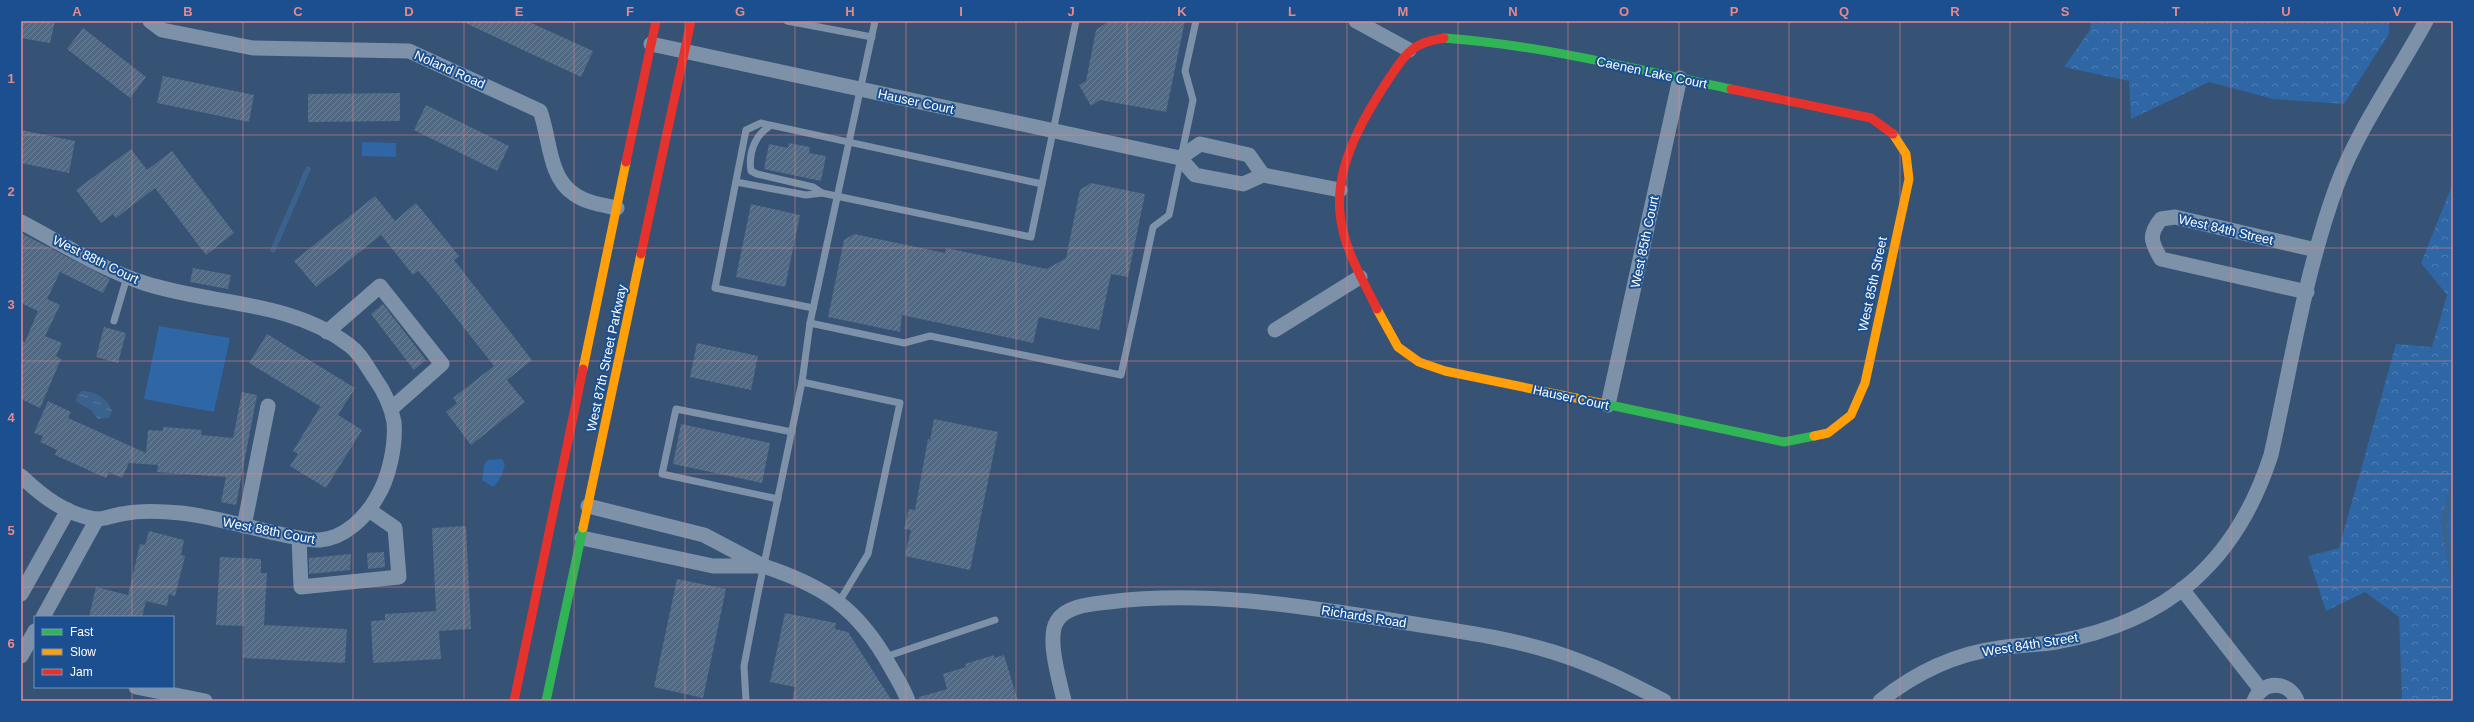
<svg xmlns="http://www.w3.org/2000/svg" width="2474" height="722" viewBox="0 0 2474 722" font-family="Helvetica,sans-serif">
<style>
.forest{fill:url(#forest-crowns)}
.park{fill:#2f66a5}
.water{fill:url(#water-ripples)}
.lines{fill:none;stroke-linecap:round;stroke-linejoin:round}
.stream{stroke:#3b618d;stroke-width:5.5}
.building{fill:url(#building-hatch)}
.lane{stroke:#7d92a8;stroke-width:7}
.street{stroke:#7d92a8;stroke-width:15}
.fast{stroke:#30b455;stroke-width:9}
.slow{stroke:#ff9f0a;stroke-width:9}
.jam{stroke:#e5322d;stroke-width:9}
.grid{fill:none;stroke:#e88989;stroke-width:1;stroke-opacity:0.55}
.labels{text-anchor:middle;stroke-width:4;stroke-linejoin:round;paint-order:stroke}
.street-label{font-size:13px;fill:#fff;stroke:#1b4f8f}
.neatline{fill:none;stroke:#e88989;stroke-width:1.5}
.grid-label{font-size:13px;text-anchor:middle;font-weight:bold;fill:#e88989}
</style>
<defs>
<pattern id="forest-crowns" width="20" height="18" patternUnits="userSpaceOnUse"><rect width="20" height="18" fill="#2f66a5"/><path d="M2 6a3 3 0 1 1 6 0M12 15a3 3 0 1 1 6 0" fill="none" stroke="#4e7db2"/></pattern>
<pattern id="water-ripples" width="26" height="14" patternUnits="userSpaceOnUse"><rect width="26" height="14" fill="#3b618d"/><path d="M2 4q2-2 4 0t4 0M15 11q2-2 4 0t4 0" fill="none" stroke="#58799e"/></pattern>
<pattern id="building-hatch" width="6" height="6" patternUnits="userSpaceOnUse"><rect width="6" height="6" fill="#526984"/><path d="M-1 1l2-2M0 6l6-6M5 7l2-2" fill="none" stroke="#6c8096"/></pattern>
</defs>
<rect width="100%" height="100%" fill="#365274"/>
<!-- forest -->
<g class="forest">
<path d="M2091,21h298v13l-45,70 -71,-5 -64,-17 -78,37 -2,-38 -65,-14 26,-37z"/>
<path d="M2453,183v518h-51l-3,-84 -34,-25 -39,19 -18,-55 31,-8 57,-204 36,3 15,-52 -26,-32z"/>
</g>
<!-- park -->
<g class="park">
<path d="M362,142l34,1v14l-34,-1z"/>
<path d="M159,326l71,12 -16,74 -70,-13z"/>
<path d="M502,459l3,5c-2,9 -5,17 -12,23l-11,-7 2,-15 3,-5z"/>
</g>
<!-- water -->
<path class="water" d="M82,391c13,0 26,7 30,20l-3,7 -11,1 -7,-9 -15,-8 1,-7z"/>
<g class="lines">
<!-- stream -->
<g class="stream">
<path d="M273,250l35,-81"/>
<path d="M2453,485l-9,37 9,58"/>
</g>
</g>
<!-- building -->
<g class="building">
<path d="M21,21h34l-5,22 -29,-5z"/>
<path d="M461,21h66l66,30 -12,26z"/>
<path d="M1109,21h76l-19,91 -66,-12 -9,6 -12,-21 7,-4 10,-51z"/>
<path d="M83,28l63,49 -16,21 -63,-49z"/>
<path d="M163,76l91,19 -5,27 -92,-19z"/>
<path d="M400,93v28l-92,1v-28z"/>
<path d="M426,105l83,41 -12,25 -83,-41z"/>
<path d="M21,130l54,11 -6,32 -48,-10z"/>
<path d="M789,143l21,4 -1,6 17,3 -5,25 -57,-12 5,-25 19,4z"/>
<path d="M131,149l16,21 25,-19 62,82 -28,22 -51,-67 -39,30 -3,-4 -12,9 -25,-33z"/>
<path d="M1091,183l54,11 -17,83 -17,-3 -12,56 -60,-13 -6,26 -131,-28 -2,17 -72,-15 16,-77 10,-6 91,19 1,-5 101,21 19,-11 14,-68z"/>
<path d="M375,196l20,25 21,-18 43,53 -5,4 78,100 -25,20 18,22 -54,43 -25,-33 11,-9 -4,-5 41,-32 -66,-84 -10,-11 -5,4 -32,-40 -65,52 -22,-26z"/>
<path d="M751,204l49,11 -15,72 -49,-10z"/>
<path d="M21,233l89,46 -7,14 -43,-21 -13,27 13,6 -15,31 17,7 -6,13 5,3 -21,49 -19,-9v-58l4,1 13,-31 -17,-8z"/>
<path d="M193,268l38,7 -3,14 -38,-7z"/>
<path d="M383,304l43,56 -12,10 -43,-56z"/>
<path d="M104,327l22,6 -8,30 -22,-6z"/>
<path d="M267,334l88,54 -17,27 24,15 -36,58 -36,-22 8,-12 -5,-3 27,-44 3,1 -74,-45z"/>
<path d="M697,343l61,13 -7,34 -61,-13z"/>
<path d="M242,392l15,3 -21,110 -15,-3 5,-25 -69,-5 1,-7 -29,-2 -7,15 -13,-6 -3,6 -51,-23 2,-5 -17,-8 3,-6 -9,-3 14,-32 23,11 -3,6 78,35 2,-23 15,1v-4l39,3 -1,5 32,3z"/>
<path d="M934,419l64,13 -28,138 -65,-14 6,-26 -7,-1 5,-20 6,1 13,-71 2,1z"/>
<path d="M681,424l89,19 -8,40 -89,-19z"/>
<path d="M466,526l5,103 -32,2 2,28 -68,4 -2,-42 14,-1v-6l51,-3 -4,-83z"/>
<path d="M149,531l35,9 -3,15 4,1 -10,40 -6,-2 -2,12 -21,-5 -4,16h-53l7,-30 32,8 12,-51 5,1z"/>
<path d="M384,552l1,15 -17,2 -1,-16z"/>
<path d="M351,554l-1,16 -41,4v-16z"/>
<path d="M220,557l41,2v14h6l-3,52 83,4 -2,34 -102,-5 1,-32 -28,-1z"/>
<path d="M677,579l49,10 -23,109 -49,-11z"/>
<path d="M785,613l51,10 -1,6 13,3 44,69h-100l3,-14 -25,-5z"/>
<path d="M994,655v3l10,-3 14,46h-99v-4l28,-8 -4,-15 23,-7 -1,-3z"/>
</g>
<g class="lines">
<!-- lane -->
<g class="lane">
<path d="M787,21l85,16"/>
<path d="M770,126c-15,9 -22,27 -19,45l6,3 56,13 9,6"/>
<path d="M736,182l70,13 16,-2 209,44 45,-216"/>
<path d="M813,308l-98,-20 31,-158 15,-7 281,61"/>
<path d="M114,321l13,-44"/>
<path d="M810,323l94,20 26,-7 191,39 32,-148 16,-12 24,-115 -8,-29 11,-50"/>
<path d="M802,382l98,21 -32,151 -29,48"/>
<path d="M778,499l-116,-25 14,-65 116,23"/>
<path d="M885,657l110,-37"/>
<path d="M746,701l-2,-35 13,-68 45,-216 8,-59 65,-302"/>
</g>
<!-- street -->
<g class="street">
<path d="M150,21l12,9 91,18 156,3 131,60c10,26 8,66 34,83 12,9 29,11 43,14"/>
<path d="M1356,21l53,29"/>
<path d="M651,44l529,114 15,17 48,9 20,-9 77,15"/>
<path d="M1180,158l20,-14 49,11 14,20"/>
<path d="M21,222c40,21 80,47 123,61 67,22 146,17 205,62 11,8 17,20 25,32 10,14 17,28 20,45 2,23 -5,56 -17,75 -11,20 -32,41 -57,43 -11,1 -24,-3 -36,-5 -34,-7 -68,-18 -103,-22 -20,-2 -40,-3 -59,1 -9,1 -19,6 -27,5 -30,-5 -53,-23 -74,-43"/>
<path d="M2307,292l-146,-33c-10,-17 -13,-24 0,-40l14,-2 141,33"/>
<path d="M1275,330l85,-53"/>
<path d="M327,332l53,-46 62,78 -51,45"/>
<path d="M1608,405l72,-327"/>
<path d="M244,526l24,-120"/>
<path d="M299,538l2,49 98,-10 -4,-49 -26,-18"/>
<path d="M582,538l131,28h50l-59,-31 -116,-29"/>
<path d="M763,566c61,20 95,42 127,100 6,11 14,23 18,35"/>
<path d="M2182,589l79,101"/>
<path d="M21,594l47,-84"/>
<path d="M43,617l54,-98"/>
<path d="M21,656l14,-25"/>
<path d="M136,687l69,14"/>
<path d="M1064,701c-4,-19 -18,-63 -7,-80 10,-16 36,-17 52,-19 97,-12 191,4 287,19 52,9 106,15 157,31 39,12 75,30 111,49"/>
<path d="M1880,701c35,-28 74,-47 119,-53 19,-3 38,-3 57,-6 111,-20 180,-79 215,-187 20,-89 34,-183 66,-270 22,-58 59,-109 89,-164"/>
<path d="M2254,701c8,-21 35,-21 43,0"/>
</g>
<!-- fast -->
<g class="fast">
<path d="M1444,38c97,7 192,31 287,51"/>
<path d="M1605,404l179,38 30,-6"/>
<path d="M546,701l37,-173"/>
</g>
<!-- slow -->
<g class="slow">
<path d="M1377,309l21,38 21,15 26,9 160,33"/>
<path d="M583,369l43,-207"/>
<path d="M1814,436l14,-3 23,-18 14,-32 44,-204 -3,-25 -13,-20"/>
<path d="M583,528l58,-274"/>
</g>
<!-- jam -->
<g class="jam">
<path d="M1731,89l140,29 22,16"/>
<path d="M626,162l30,-141"/>
<path d="M641,254l50,-233"/>
<path d="M1377,309c-15,-31 -34,-61 -37,-96 -5,-48 24,-97 50,-136 7,-10 13,-21 23,-28 9,-7 20,-9 31,-11"/>
<path d="M514,701l69,-332"/>
</g>
</g>
<!-- grid -->
<path class="grid" d="M132,21v596M243,21v680M353,21v680M464,21v680M574,21v680M685,21v680M795,21v680M906,21v680M1016,21v680M1127,21v680M1237,21v680M1347,21v680M1458,21v680M1568,21v680M1679,21v680M1789,21v680M1900,21v680M2010,21v680M2121,21v680M2231,21v680M2342,21v680M21,135h2432M21,248h2432M21,361h2432M21,474h2432M21,587h2432M132,687v14"/>
<g class="labels">
<!-- street labels -->
<g class="street-label">
<text transform="translate(450 69) rotate(24)" y="5">Noland Road</text>
<text transform="translate(1652 72) rotate(12)" y="5">Caenen Lake Court</text>
<text transform="translate(916 101) rotate(12)" y="5">Hauser Court</text>
<text transform="translate(2226 229) rotate(13)" y="5">West 84th Street</text>
<text transform="translate(1644 242) rotate(-78)" y="5">West 85th Court</text>
<text transform="translate(96 259) rotate(26)" y="5">West 88th Court</text>
<text transform="translate(1872 284) rotate(-78)" y="5">West 85th Street</text>
<text transform="translate(606 358) rotate(-78)" y="5">West 87th Street Parkway</text>
<text transform="translate(1571 397) rotate(12)" y="5">Hauser Court</text>
<text transform="translate(269 530) rotate(11)" y="5">West 88th Court</text>
<text transform="translate(1364 616) rotate(9)" y="5">Richards Road</text>
<text transform="translate(2030 644) rotate(-9)" y="5">West 84th Street</text>
</g>
</g>
<!-- border -->
<rect width="2474" height="722" fill="none" stroke="#1b4f8f" stroke-width="44"/>
<!-- legend -->
<rect x="34" y="616" width="140" height="72" fill="#1b4f8f" stroke="#7695bc"/>
<rect x="42" y="629" width="20" height="6" fill="#30b455" stroke="#7695bc"/>
<text x="70" y="636" font-size="12" fill="#ffffff">Fast</text>
<rect x="42" y="649" width="20" height="6" fill="#ff9f0a" stroke="#7695bc"/>
<text x="70" y="656" font-size="12" fill="#ffffff">Slow</text>
<rect x="42" y="669" width="20" height="6" fill="#e5322d" stroke="#7695bc"/>
<text x="70" y="676" font-size="12" fill="#ffffff">Jam</text>
<rect x="22" y="22" width="2430" height="678" class="neatline"/>
<g class="grid-label">
<text x="77" y="16">A</text>
<text x="188" y="16">B</text>
<text x="298" y="16">C</text>
<text x="409" y="16">D</text>
<text x="519" y="16">E</text>
<text x="630" y="16">F</text>
<text x="740" y="16">G</text>
<text x="850" y="16">H</text>
<text x="961" y="16">I</text>
<text x="1071" y="16">J</text>
<text x="1182" y="16">K</text>
<text x="1292" y="16">L</text>
<text x="1403" y="16">M</text>
<text x="1513" y="16">N</text>
<text x="1624" y="16">O</text>
<text x="1734" y="16">P</text>
<text x="1844" y="16">Q</text>
<text x="1955" y="16">R</text>
<text x="2065" y="16">S</text>
<text x="2176" y="16">T</text>
<text x="2286" y="16">U</text>
<text x="2397" y="16">V</text>
<text x="11" y="83">1</text>
<text x="11" y="196">2</text>
<text x="11" y="309">3</text>
<text x="11" y="422">4</text>
<text x="11" y="535">5</text>
<text x="11" y="648">6</text>
</g>
</svg>
